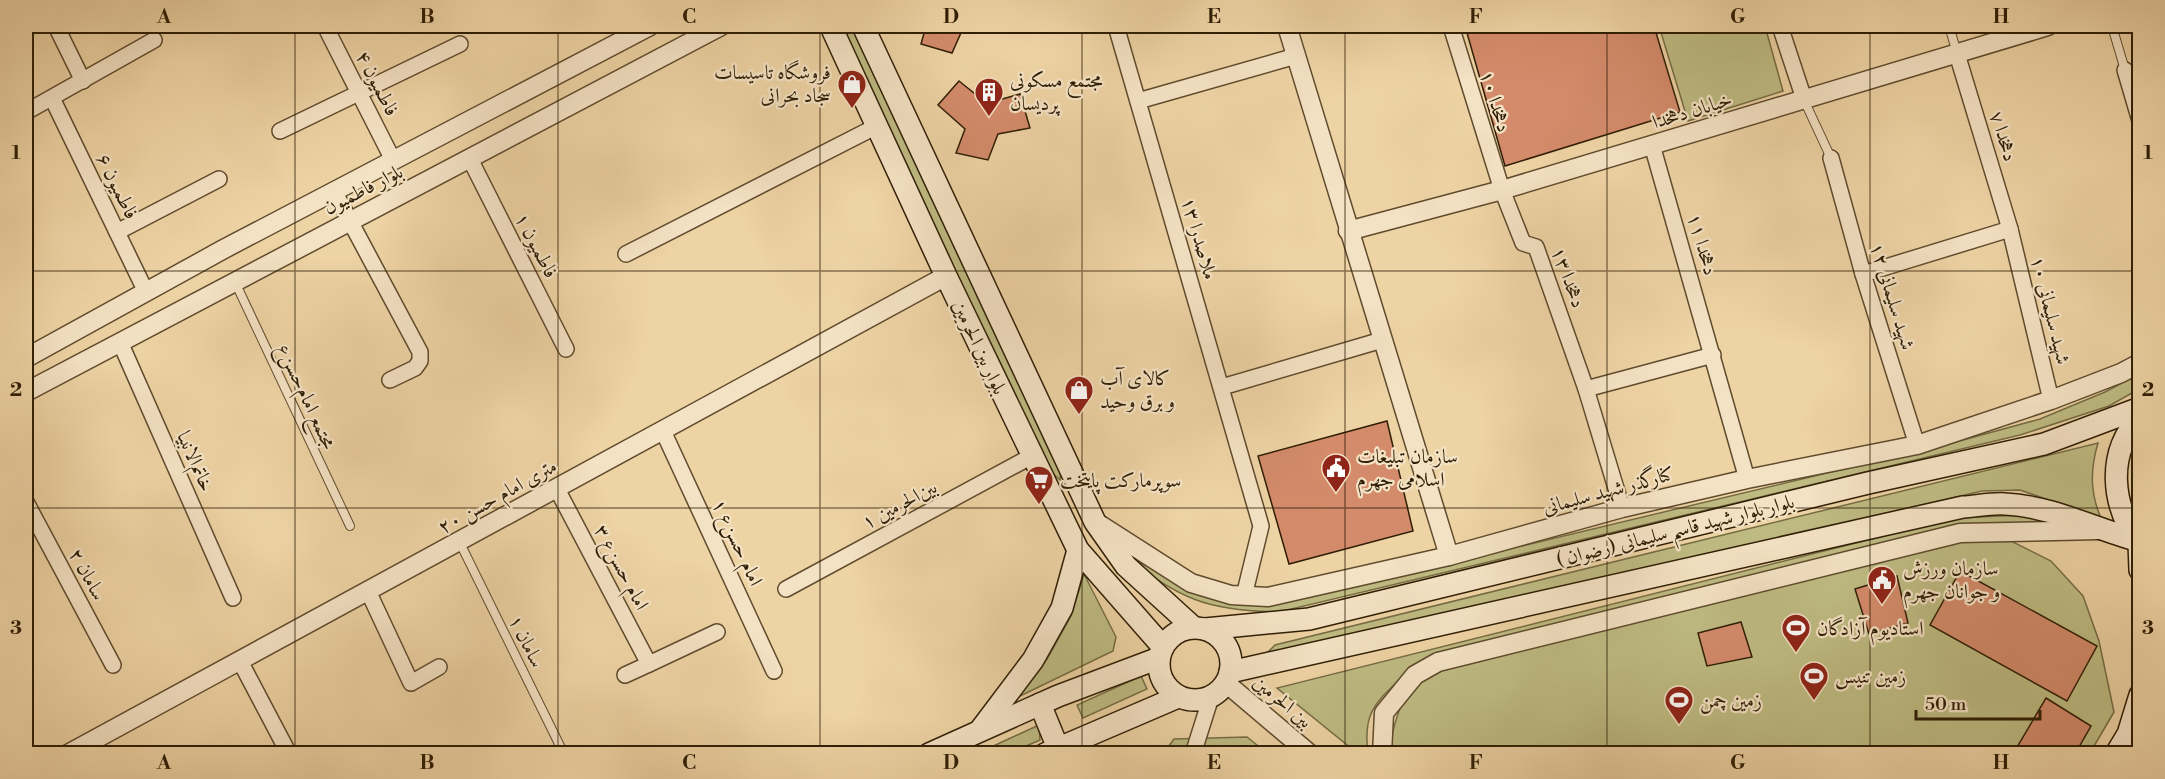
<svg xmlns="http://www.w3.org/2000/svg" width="2165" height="779" viewBox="0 0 2165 779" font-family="'Libre Bodoni',Amiri,serif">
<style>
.green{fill:#bebb82;stroke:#766c44;stroke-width:1.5}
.building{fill:#d48b6b;stroke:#2f1e05;stroke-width:1.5}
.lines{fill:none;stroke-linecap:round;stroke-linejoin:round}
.service-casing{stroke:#5f4b2d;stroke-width:10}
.minor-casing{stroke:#5f4b2d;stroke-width:18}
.tertiary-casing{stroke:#5f4b2d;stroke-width:21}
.secondary-casing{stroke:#2f1e05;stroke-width:24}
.service{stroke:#f4e2c4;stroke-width:8}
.minor{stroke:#f4e2c4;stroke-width:15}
.tertiary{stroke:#f4e2c4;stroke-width:18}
.secondary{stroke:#f4e2c4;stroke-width:21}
.grid{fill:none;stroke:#2f1e05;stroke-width:1.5;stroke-opacity:0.55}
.labels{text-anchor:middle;stroke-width:4.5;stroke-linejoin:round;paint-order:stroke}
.poi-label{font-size:20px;fill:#2f1e05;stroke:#f4e2c4;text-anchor:start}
.street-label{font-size:20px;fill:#2f1e05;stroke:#f4e2c4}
.neatline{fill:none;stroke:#2f1e05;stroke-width:2}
.grid-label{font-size:20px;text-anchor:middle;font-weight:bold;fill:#2f1e05}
</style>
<rect width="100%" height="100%" fill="#eed3a4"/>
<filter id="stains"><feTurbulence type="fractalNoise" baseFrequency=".00333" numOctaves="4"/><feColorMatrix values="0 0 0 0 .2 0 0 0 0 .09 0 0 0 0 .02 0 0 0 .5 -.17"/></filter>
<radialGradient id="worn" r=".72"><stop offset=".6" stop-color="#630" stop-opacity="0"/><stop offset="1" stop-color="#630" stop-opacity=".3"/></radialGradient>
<!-- green -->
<g class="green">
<path d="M848,26l7,1 206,437 -1,16 -12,-11 -203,-429z"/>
<path d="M1659,26h106l18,65 -95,30z"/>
<path d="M2139,374v15l-30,17 -89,29 -741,177c-72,-1 -100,-13 -156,-58l66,33 46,15 195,-34 522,-125 88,-24 65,-27z"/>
<path d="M2098,443c-8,27 -8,50 3,75l-81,-28 -38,1 -712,165 -2,-4 7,-7z"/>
<path d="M2021,515l47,12 -71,-1 -589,145c-29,30 -46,37 -40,82h-11l-80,-65 679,-170z"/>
<path d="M1962,535l47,5 42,21 32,35 16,45 15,71 -24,41 -699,1 -2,-3c7,-40 14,-63 50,-85z"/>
<path d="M1084,574l32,63 -3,14 -95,46 29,-38 24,-43z"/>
<path d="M1141,676l6,13 -64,29 -6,-13z"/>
<path d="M1039,725l1,15 -30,13 -34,1z"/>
<path d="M1247,737l20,16 -104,1 11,-15z"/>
</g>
<!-- building -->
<g class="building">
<path d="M926,26h38l-12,27 -31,-9z"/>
<path d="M1465,26h189l26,86 -175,54z"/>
<path d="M959,81l20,16 20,3 21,-6 10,34 -32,6 -10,26 -32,-7 9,-24 -27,-24z"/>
<path d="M1387,421l26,110 -124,33 -31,-108z"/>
<path d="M1960,571l137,75 -30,55 -137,-76z"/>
<path d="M1897,576l11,47 -39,11 -14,-45z"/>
<path d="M1741,622l11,35 -45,9 -9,-33z"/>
<path d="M2046,698l45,28 -16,28h-62z"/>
</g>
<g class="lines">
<!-- service casing -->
<g class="service-casing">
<g id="service">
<path d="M1949,26l8,27"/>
<path d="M2112,26l13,44"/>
<path d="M1804,100l27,58"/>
<path d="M235,282l115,244"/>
<path d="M460,543l104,211"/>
</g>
</g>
<!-- minor casing -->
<g class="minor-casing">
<g id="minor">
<path d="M56,26l27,55"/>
<path d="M325,26l68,134"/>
<path d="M1116,26l145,500 -17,70"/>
<path d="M1451,26l51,164 21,53 13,4 50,142 36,119"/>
<path d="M1780,26l24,73"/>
<path d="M1957,54l53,175 41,171"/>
<path d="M2125,70l15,51"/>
<path d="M52,98l94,194"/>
<path d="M1138,101l158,-45"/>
<path d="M26,112l128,-72"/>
<path d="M280,131l180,-87"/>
<path d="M1652,145l95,334"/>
<path d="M1831,158l32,116 54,171"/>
<path d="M470,159l96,190"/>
<path d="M334,191l86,161v9l-5,7 -25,12"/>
<path d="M117,232l102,-53"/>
<path d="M626,254l251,-128"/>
<path d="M1863,274l147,-45"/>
<path d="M120,342l113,256"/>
<path d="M1222,387l160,-47"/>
<path d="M1586,389l127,-34"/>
<path d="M663,431l111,240"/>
<path d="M557,489l92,175 68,-32"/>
<path d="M26,502l87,163"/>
<path d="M786,589l246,-133"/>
<path d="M368,591l43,92 28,-16"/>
<path d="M240,661l49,93"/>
<path d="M625,675l24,-11"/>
<path d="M1193,754l18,-57"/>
</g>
</g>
<!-- tertiary casing -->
<g class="tertiary-casing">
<g id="tertiary">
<path d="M1287,26l162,530"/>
<path d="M1348,231l154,-41 546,-164"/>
<path d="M26,358l196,-108 428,-224"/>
<path d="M26,392l695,-366"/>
<path d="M1099,524l92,59 40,12 37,2 181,-41 173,-48 125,-29 170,-34 134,-45 70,-27 19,-10"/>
<path d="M1226,683l84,71"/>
<path d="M68,754l878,-478"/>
<path d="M1382,754l2,-41 31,-38 23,-13 522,-129 139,-3"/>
</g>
</g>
<!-- secondary casing -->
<g class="secondary-casing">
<g id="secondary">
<path d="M834,26l-1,5 113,245 132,274 85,97"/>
<path d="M863,26l232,496 31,44 67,61"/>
<path d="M2140,417c-34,36 -29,89 0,127"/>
<path d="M2139,543l1,27"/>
<circle cx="1195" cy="664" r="36"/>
<path d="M1205,629l104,-10 559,-136 176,-39 96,-36"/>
<path d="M1230,672l733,-165c14,-1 29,-4 42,-3 45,2 88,24 131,36"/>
<path d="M1040,704l18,44"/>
<path d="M981,729l52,-69 29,-52 16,-58"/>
<path d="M929,754l129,-58 101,-38"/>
<path d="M1045,754l133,-57"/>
<path d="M2116,754l12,-20 12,-39"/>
</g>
</g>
<!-- service -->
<use href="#service" class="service"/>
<!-- minor -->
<use href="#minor" class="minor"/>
<!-- tertiary -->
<use href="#tertiary" class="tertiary"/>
<!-- secondary -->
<use href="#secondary" class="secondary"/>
</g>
<!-- grid -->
<path class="grid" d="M295,26v728M558,26v728M820,26v728M1082,26v728M1345,26v728M1607,26v728M1870,26v728M26,271h2114M26,508h2114"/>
<!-- icons -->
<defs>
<g id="shop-pin" transform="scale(1.5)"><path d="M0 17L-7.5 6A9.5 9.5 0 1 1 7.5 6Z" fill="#8f2418" stroke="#f4e2c4"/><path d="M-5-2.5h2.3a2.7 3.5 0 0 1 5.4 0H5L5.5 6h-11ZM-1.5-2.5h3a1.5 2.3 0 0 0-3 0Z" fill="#fff"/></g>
<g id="building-pin" transform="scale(1.5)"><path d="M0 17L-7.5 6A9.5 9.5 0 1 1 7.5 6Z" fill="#8f2418" stroke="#f4e2c4"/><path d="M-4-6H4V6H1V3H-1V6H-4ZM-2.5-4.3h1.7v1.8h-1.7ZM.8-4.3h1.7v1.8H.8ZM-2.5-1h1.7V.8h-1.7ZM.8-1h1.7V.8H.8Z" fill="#fff"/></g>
<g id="civic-pin" transform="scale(1.5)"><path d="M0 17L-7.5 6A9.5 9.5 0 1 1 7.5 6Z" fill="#8f2418" stroke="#f4e2c4"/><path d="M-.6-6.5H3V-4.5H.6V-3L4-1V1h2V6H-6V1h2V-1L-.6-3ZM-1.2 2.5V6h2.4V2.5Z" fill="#fff"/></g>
<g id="supermarket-pin" transform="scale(1.5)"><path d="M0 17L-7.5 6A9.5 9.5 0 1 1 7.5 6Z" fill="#8f2418" stroke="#f4e2c4"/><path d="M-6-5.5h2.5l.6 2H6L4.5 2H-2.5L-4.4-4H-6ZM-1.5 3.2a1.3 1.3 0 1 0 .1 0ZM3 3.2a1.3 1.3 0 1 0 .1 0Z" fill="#fff"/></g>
<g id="stadium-pin" transform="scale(1.5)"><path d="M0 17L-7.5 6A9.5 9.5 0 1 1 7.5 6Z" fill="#8f2418" stroke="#f4e2c4"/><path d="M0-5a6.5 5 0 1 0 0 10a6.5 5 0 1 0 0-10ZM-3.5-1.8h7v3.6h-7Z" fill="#fff"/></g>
</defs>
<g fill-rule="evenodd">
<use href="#shop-pin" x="852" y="84"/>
<use href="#building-pin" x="989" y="92"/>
<use href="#shop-pin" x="1079" y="390"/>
<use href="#civic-pin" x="1336" y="468"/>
<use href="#supermarket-pin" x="1039" y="480"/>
<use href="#civic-pin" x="1882" y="580"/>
<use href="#stadium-pin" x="1796" y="628"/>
<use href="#stadium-pin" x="1814" y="676"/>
<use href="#stadium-pin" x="1679" y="700"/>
</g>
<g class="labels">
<!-- poi labels -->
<g class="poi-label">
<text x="831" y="79" text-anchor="end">فروشگاه تاسیسات<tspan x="831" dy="23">سجاد بحرانی</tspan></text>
<text x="1010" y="87">مجتمع مسکونی<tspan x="1010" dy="23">پردیسان</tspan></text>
<text x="1100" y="385">کالای آب<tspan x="1100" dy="23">و برق وحید</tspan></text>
<text x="1357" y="463">سازمان تبلیغات<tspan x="1357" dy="23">اسلامی جهرم</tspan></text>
<text x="1060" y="487">سوپرمارکت پایتخت</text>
<text x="1903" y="575">سازمان ورزش<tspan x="1903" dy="23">و جوانان جهرم</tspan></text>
<text x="1817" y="635">استادیوم آزادگان</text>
<text x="1835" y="683">زمین تنیس</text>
<text x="1700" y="707">زمین چمن</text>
</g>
<!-- street labels -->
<g class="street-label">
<text transform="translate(378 83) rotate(63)" y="7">فاطمیون ۴</text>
<text transform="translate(1496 101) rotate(73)" y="7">دهخدا ۱۰</text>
<text transform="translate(1692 110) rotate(-17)" y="7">خیابان دهخدا</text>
<text transform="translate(2004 136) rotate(73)" y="7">دهخدا ۷</text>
<text transform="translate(118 186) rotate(64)" y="7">فاطمیون ۶</text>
<text transform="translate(363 189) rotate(-27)" y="7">بلوار فاطمیون</text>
<text transform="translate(1200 238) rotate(74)" y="7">ملاصدرا ۱۳</text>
<text transform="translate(1703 244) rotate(74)" y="7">دهخدا ۱۱</text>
<text transform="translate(537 245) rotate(63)" y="7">فاطمیون ۱</text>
<text transform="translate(1569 277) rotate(70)" y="7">دهخدا ۱۳</text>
<text transform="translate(1893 296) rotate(73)" y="7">شهید سلیمانی ۱۲</text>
<text transform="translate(2051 310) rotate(76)" y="7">شهید سلیمانی ۱۰</text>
<text transform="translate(980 347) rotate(65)" y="7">بلوار بین الحرمین</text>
<text transform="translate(307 396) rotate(65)" y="7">مجتمع امام‌حسن‌ع</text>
<text transform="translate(196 461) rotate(66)" y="7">خاتم‌الانبیا</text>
<text transform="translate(1608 490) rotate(-15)" y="7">کنارگذر شهید سلیمانی</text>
<text transform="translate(497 496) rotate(-29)" y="7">۲۰ متری امام حسن</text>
<text transform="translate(899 504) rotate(-28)" y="7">بین‌الحرمین ۱</text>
<text transform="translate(1675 530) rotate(-14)" y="7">بلوار بلوار شهید قاسم سلیمانی (رضوان )</text>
<text transform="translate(738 542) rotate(65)" y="7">امام حسن‌ع ۱</text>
<text transform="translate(622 567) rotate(62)" y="7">امام حسن‌ع ۳</text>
<text transform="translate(88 574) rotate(62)" y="7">سامان ۲</text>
<text transform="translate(527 641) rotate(64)" y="7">سامان ۱</text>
<text transform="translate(1283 701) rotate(40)" y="7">بین الحرمین</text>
</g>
</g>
<!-- margin -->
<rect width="2165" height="779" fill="none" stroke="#eed3a4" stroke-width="66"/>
<!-- scale -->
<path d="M1916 710v9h124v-9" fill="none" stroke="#2f1e05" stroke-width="3"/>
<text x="1925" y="710" font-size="18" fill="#2f1e05" stroke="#f4e2c4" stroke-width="4.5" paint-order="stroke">50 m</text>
<rect x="33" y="33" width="2099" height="713" class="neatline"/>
<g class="grid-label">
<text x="164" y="23">A</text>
<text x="427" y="23">B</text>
<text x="689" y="23">C</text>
<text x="951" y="23">D</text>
<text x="1214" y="23">E</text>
<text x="1476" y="23">F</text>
<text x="1738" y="23">G</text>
<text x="2001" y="23">H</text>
<text x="16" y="159">1</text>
<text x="2148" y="159">1</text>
<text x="16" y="396">2</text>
<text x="2148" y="396">2</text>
<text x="16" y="634">3</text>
<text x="2148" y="634">3</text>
<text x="164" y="769">A</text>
<text x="427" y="769">B</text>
<text x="689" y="769">C</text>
<text x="951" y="769">D</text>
<text x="1214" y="769">E</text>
<text x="1476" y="769">F</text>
<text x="1738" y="769">G</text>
<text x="2001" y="769">H</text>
</g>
<rect width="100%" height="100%" filter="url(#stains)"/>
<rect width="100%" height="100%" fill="url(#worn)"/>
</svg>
